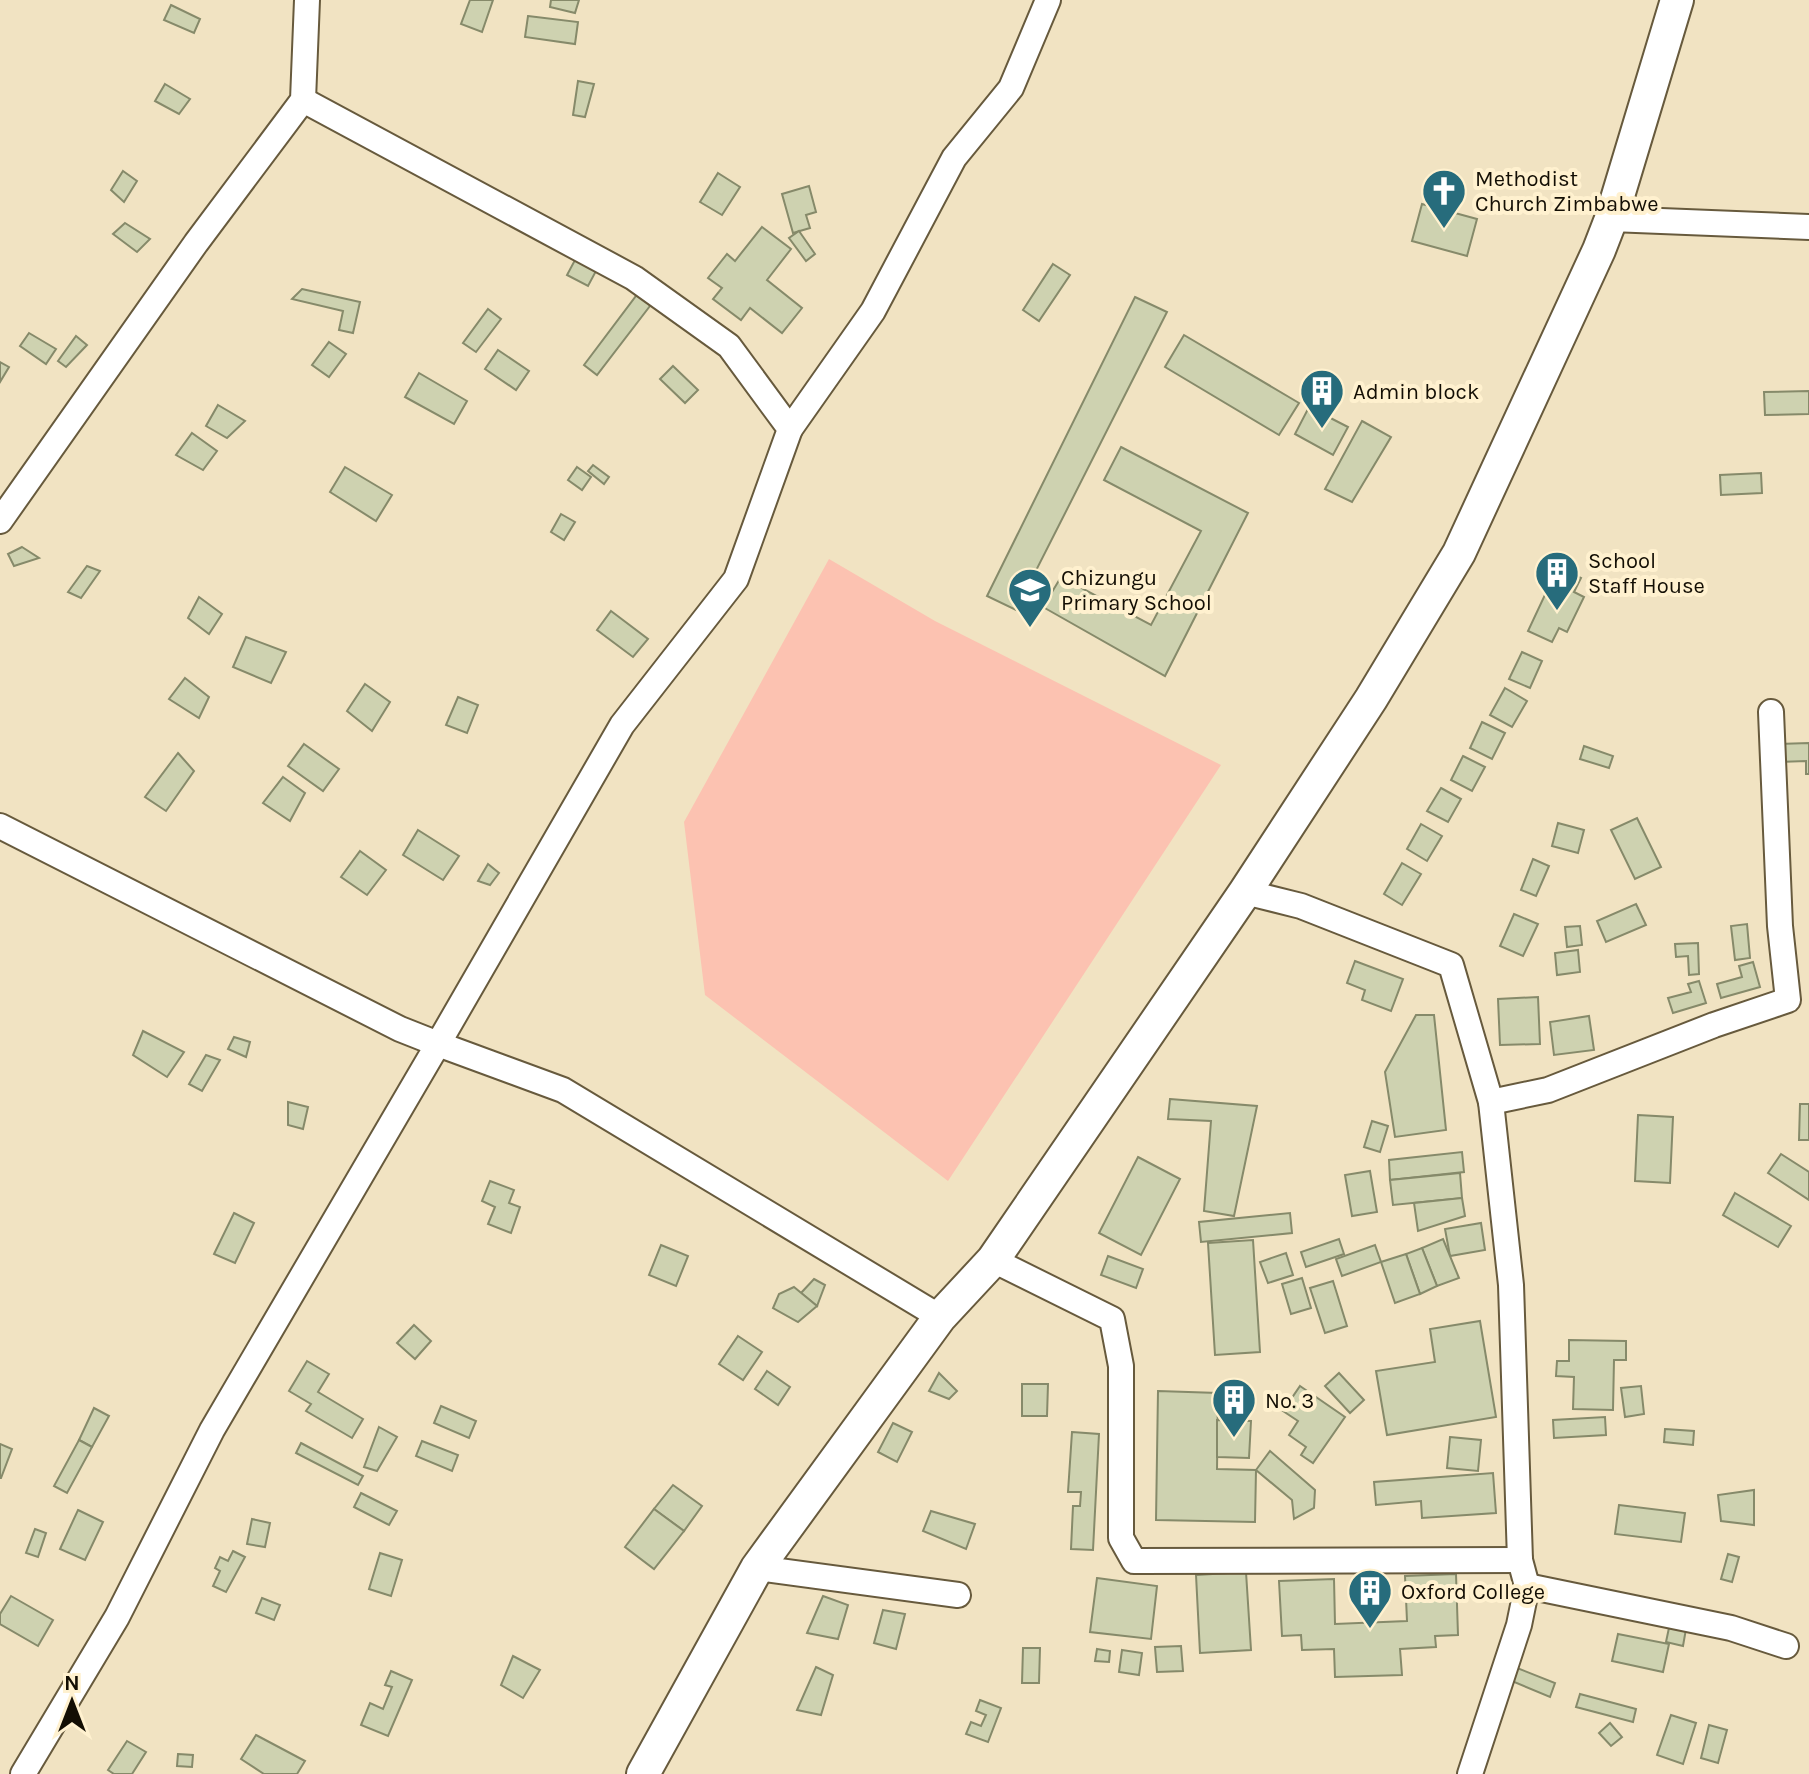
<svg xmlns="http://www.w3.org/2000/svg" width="1809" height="1774" viewBox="0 0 1809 1774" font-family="Karla,sans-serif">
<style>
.green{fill:#fcc2b1}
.building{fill:#ced2b0;stroke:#868a6a;stroke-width:2}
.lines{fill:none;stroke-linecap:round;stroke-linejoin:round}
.street-casing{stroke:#675a3d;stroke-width:28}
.secondary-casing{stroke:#675a3d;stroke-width:36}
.street{stroke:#fff;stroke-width:24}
.secondary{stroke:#fff;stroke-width:32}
.labels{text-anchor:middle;stroke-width:8;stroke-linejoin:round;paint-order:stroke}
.poi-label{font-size:22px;fill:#130e04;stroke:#fff1cf;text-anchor:start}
</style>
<rect width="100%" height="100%" fill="#f1e3c2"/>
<!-- green -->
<path class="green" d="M829,559l106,62 286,144 -273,416 -243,-186 -21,-173z"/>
<!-- building -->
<g class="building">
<path d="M470,0h23l-11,32 -21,-8z"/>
<path d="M551,0h28l-4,13 -25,-6z"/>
<path d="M171,5l29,14 -6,14 -30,-13z"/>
<path d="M528,16l50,6 -3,22 -50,-7z"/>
<path d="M578,81l16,3 -9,33 -12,-2z"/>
<path d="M165,84l25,15 -11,15 -24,-13z"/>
<path d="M123,171l14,10 -13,21 -13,-12z"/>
<path d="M718,173l22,14 -18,28 -22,-13z"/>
<path d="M809,186l7,26 -10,3 4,13 -17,5 -11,-39z"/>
<path d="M1422,204l55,15 -10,37 -55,-15z"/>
<path d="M125,223l25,16 -13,13 -24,-18z"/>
<path d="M762,227l29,22 -24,31 35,28 -20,25 -32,-25 -9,12 -28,-21 9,-11 -14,-10 19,-24 8,7z"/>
<path d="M799,231l16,23 -9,7 -17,-23z"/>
<path d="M575,260l21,11 -8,15 -21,-11z"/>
<path d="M1053,264l17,11 -31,46 -16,-11z"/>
<path d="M302,289l58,13 -7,31 -14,-3 4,-19 -51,-12z"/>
<path d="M639,292l14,10 -56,73 -13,-10z"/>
<path d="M1135,297l32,15 -151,298 -29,-14z"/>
<path d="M488,309l13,10 -25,33 -13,-9z"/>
<path d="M29,333l27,16 -10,15 -26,-18z"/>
<path d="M1184,335l115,68 -20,32 -114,-68z"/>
<path d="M76,336l11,9 -21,22 -8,-6z"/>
<path d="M329,342l17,12 -17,23 -17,-12z"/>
<path d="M498,350l31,21 -13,19 -31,-21z"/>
<path d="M0,362l9,5 -9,15z"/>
<path d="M673,366l25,24 -13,13 -25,-24z"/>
<path d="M419,373l48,28 -13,23 -49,-27z"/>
<path d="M1809,391v23l-44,1 -1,-23z"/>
<path d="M218,405l27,16 -18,17 -21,-12z"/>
<path d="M1309,407l39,20 -15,28 -38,-21z"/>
<path d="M1362,421l29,16 -39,65 -27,-13z"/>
<path d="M192,433l25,18 -14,19 -27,-15z"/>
<path d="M1121,447l127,66 -83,163 -122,-69 18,-30 90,48 50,-94 -97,-51z"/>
<path d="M593,465l16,12 -5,7 -16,-13z"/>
<path d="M345,467l47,28 -16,26 -46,-29z"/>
<path d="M577,467l14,10 -9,13 -14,-10z"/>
<path d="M1761,473l1,20 -41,2 -1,-20z"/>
<path d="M561,514l14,8 -11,18 -13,-8z"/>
<path d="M22,547l17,11 -25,8 -6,-12z"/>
<path d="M87,566l13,5 -19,27 -13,-6z"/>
<path d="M1558,567l23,11 -7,14 10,5 -17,35 -8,-4 -7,14 -24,-11z"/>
<path d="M199,597l23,17 -13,20 -21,-16z"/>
<path d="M611,611l37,28 -15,18 -36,-27z"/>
<path d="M246,637l40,15 -15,31 -38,-16z"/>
<path d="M1522,652l20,9 -12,27 -21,-9z"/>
<path d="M185,678l24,19 -10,21 -30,-19z"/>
<path d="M365,684l25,18 -18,29 -25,-20z"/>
<path d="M1505,688l22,13 -15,26 -22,-12z"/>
<path d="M458,697l20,8 -11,28 -21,-8z"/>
<path d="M1482,722l23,11 -13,26 -22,-11z"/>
<path d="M1809,743v31h-3v-13l-31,1v-18z"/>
<path d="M304,744l35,25 -16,22 -35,-25z"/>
<path d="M1584,746l29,10 -4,12 -29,-9z"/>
<path d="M178,753l16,18 -28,40 -21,-14z"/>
<path d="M1463,756l22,11 -13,24 -21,-11z"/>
<path d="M283,777l22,16 -15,28 -27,-18z"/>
<path d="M1441,788l20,11 -13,23 -21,-11z"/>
<path d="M1637,818l24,49 -26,12 -24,-49z"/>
<path d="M1558,823l26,7 -6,23 -26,-7z"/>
<path d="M1421,824l21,12 -15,25 -20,-12z"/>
<path d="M418,830l41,26 -16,24 -40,-25z"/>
<path d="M360,851l26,19 -19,25 -26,-18z"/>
<path d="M1533,859l16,7 -13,30 -15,-6z"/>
<path d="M1402,863l19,11 -19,31 -18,-11z"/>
<path d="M488,864l11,9 -9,12 -12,-4z"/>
<path d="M1636,904l10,21 -40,17 -9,-21z"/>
<path d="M1514,914l24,10 -15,32 -23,-10z"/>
<path d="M1747,924l3,34 -15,2 -4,-34z"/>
<path d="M1580,926l2,19 -15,2 -2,-20z"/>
<path d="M1698,943l1,31 -10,1 -1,-19 -12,1 -1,-13z"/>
<path d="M1578,950l2,22 -23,3 -2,-22z"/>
<path d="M1355,961l48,18 -12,32 -29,-11 3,-10 -18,-7z"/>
<path d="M1753,962l7,25 -39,11 -4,-14 25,-7 -3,-11z"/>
<path d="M1699,981l7,22 -33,10 -5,-15 23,-6 -3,-8z"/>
<path d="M1538,997l2,47 -40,1 -2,-46z"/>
<path d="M1416,1015h18l12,115 -51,7 -10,-65z"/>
<path d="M1589,1016l5,34 -40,5 -4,-33z"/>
<path d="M143,1031l41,21 -17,25 -34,-22z"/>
<path d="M234,1037l16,5 -4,15 -18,-8z"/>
<path d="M206,1055l14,5 -18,31 -13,-7z"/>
<path d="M1170,1099l87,7 -23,110 -30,-5 7,-90 -43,-2z"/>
<path d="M288,1102l20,5 -5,22 -15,-4z"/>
<path d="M1800,1104h9v36h-10z"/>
<path d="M1638,1115l35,2 -3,66 -35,-2z"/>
<path d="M1372,1121l16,5 -8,26 -16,-5z"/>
<path d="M1462,1152l2,20 -74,8 -1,-20z"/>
<path d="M1781,1154l28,18v28l-41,-27z"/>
<path d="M1138,1157l42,22 -39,76 -42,-22z"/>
<path d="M1370,1171l7,41 -25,4 -7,-41z"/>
<path d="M1460,1173l2,25 -69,7 -3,-25z"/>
<path d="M490,1181l24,9 -5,13 11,4 -9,26 -23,-9 7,-17 -13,-6z"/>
<path d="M1735,1193l56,33 -13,21 -55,-32z"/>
<path d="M1462,1198l3,18 -47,15 -4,-28z"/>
<path d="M234,1213l20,10 -19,40 -21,-9z"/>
<path d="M1290,1213l2,20 -91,9 -2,-20z"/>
<path d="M1481,1223l4,27 -35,6 -5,-27z"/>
<path d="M1339,1239l5,15 -38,13 -5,-15z"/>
<path d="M1443,1239l16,39 -22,8 -15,-38z"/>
<path d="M1253,1240l7,112 -45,3 -7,-112z"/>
<path d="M661,1245l27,11 -12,30 -27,-11z"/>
<path d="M1375,1245l6,17 -39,14 -6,-17z"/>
<path d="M1422,1248l15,38 -17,8 -14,-40z"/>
<path d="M1286,1253l7,22 -25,8 -8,-21z"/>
<path d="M1406,1254l14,40 -25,9 -14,-41z"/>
<path d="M1108,1256l35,13 -7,19 -35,-13z"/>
<path d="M1302,1278l9,30 -20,6 -9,-30z"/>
<path d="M814,1279l11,6 -8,21 -16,-13z"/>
<path d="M1333,1281l14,45 -22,7 -15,-45z"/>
<path d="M794,1287l23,19 -19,16 -25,-14 6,-14z"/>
<path d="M1480,1321l16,96 -109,18 -11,-64 59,-9 -5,-33z"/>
<path d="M414,1325l17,16 -16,18 -18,-16z"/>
<path d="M738,1336l24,16 -19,28 -24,-16z"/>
<path d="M1569,1340l57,1v19h-12l-1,50 -40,-1 1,-32 -18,-1 1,-15h12z"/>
<path d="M307,1361l22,13 -11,18 45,27 -11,19 -46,-27 5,-7 -22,-13z"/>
<path d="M767,1371l23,16 -12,18 -23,-16z"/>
<path d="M939,1373l18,18 -8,8 -20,-8z"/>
<path d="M1339,1373l25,27 -14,13 -25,-27z"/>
<path d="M1022,1384h26l-1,32h-25z"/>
<path d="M1300,1386l45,31 -32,46 -12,-8 5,-8 -17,-12 9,-14 -15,-10z"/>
<path d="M1641,1386l3,28 -19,3 -4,-29z"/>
<path d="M1158,1391l60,2 -1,76 39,1 -1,52 -99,-2z"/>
<path d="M441,1406l35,15 -7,17 -35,-15z"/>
<path d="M94,1408l15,8 -17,31 -13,-7z"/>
<path d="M1605,1417l1,18 -52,3 -1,-18z"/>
<path d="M1217,1420l34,1 -2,37 -32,-1z"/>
<path d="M893,1423l19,9 -15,30 -19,-10z"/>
<path d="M379,1427l18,10 -20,34 -13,-4z"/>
<path d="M1665,1429l29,2 -1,14 -29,-3z"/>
<path d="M1072,1432l27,2 -6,116 -22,-1 2,-43h7l1,-14h-13z"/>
<path d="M1450,1437l31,3 -3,31 -31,-3z"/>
<path d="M79,1440l13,7 -25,46 -13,-7z"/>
<path d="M422,1441l36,14 -6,16 -36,-15z"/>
<path d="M301,1443l62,33 -5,9 -62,-32z"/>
<path d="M0,1444l12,5 -11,29h-1z"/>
<path d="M1270,1451l45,39 -1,18 -20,11 -2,-19 -36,-30z"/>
<path d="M1493,1473l3,40 -74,5 -1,-17 -45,4 -2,-23z"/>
<path d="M673,1485l29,21 -18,25 -30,-22z"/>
<path d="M1754,1490v35l-33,-4 -3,-26z"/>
<path d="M361,1493l36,18 -8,14 -35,-18z"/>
<path d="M1619,1505l66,8 -4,29 -66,-8z"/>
<path d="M654,1509l30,22 -30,38 -29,-22z"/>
<path d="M78,1510l25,12 -18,38 -25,-11z"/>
<path d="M931,1511l44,13 -9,25 -43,-18z"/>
<path d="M252,1519l18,4 -5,24 -18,-3z"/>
<path d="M35,1529l11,4 -8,24 -12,-4z"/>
<path d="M233,1551l12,6 -19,35 -13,-6 7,-15 -5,-3 5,-11 8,4z"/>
<path d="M380,1553l22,7 -11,36 -22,-7z"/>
<path d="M1728,1554l11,3 -7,25 -11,-3z"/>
<path d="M1246,1572l5,78 -51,3 -4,-78z"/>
<path d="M1456,1574l2,61 -23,1 1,11 -36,2 2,26 -67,2 -1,-28 -32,1 -1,-15 -19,1 -3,-55 55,-2 1,45 72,-3 -2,-45z"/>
<path d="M1097,1578l60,8 -6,53 -61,-7z"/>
<path d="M11,1596l42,24 -15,26 -38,-22v-10z"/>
<path d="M823,1596l25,9 -10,34 -31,-6z"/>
<path d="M262,1598l18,7 -6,15 -18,-7z"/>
<path d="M883,1610l22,4 -9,35 -22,-6z"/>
<path d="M1670,1623l16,6 -3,17 -17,-4z"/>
<path d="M1618,1634l51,10 -6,28 -51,-11z"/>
<path d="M1181,1646l2,25 -26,1 -2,-25z"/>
<path d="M1023,1648h17l-1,35h-17z"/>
<path d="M1097,1649l13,2 -1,11 -14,-1z"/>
<path d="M1122,1650l20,3 -3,22 -20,-3z"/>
<path d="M513,1656l27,14 -17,28 -22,-13z"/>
<path d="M1512,1666l43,17 -5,14 -43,-18z"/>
<path d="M816,1667l17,8 -12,40 -24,-5z"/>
<path d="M391,1671l21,9 -24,56 -27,-11 9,-22 13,6 9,-22 -7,-2z"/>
<path d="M1580,1694l56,15 -3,13 -57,-15z"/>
<path d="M980,1700l21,8 -13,34 -22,-8 5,-12 10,4 5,-11 -10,-4z"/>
<path d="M1671,1715l25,8 -13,41 -26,-9z"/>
<path d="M1610,1723l12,14 -11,9 -12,-13z"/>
<path d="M1709,1725l18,5 -9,33 -17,-5z"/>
<path d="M256,1735l49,26 -8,13h-33l-23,-15z"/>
<path d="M127,1741l19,11 -14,22h-18l-6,-4z"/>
<path d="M178,1754l15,1 -1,12 -15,-1z"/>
</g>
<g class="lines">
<!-- street casing -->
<g class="street-casing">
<g id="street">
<path d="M303,100l331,178 95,68 61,83 -54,150 -114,146 -184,319 125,46 377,227"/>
<path d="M1611,219l198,8"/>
<path d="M790,429l83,-118 81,-153 57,-70 37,-88"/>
<path d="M0,521l196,-278 107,-143 4,-100"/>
<path d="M0,826l400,203 38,15 -226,386 -95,187 -94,157"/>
<path d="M1245,892l56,14 150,59 40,137 20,183 9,275 7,26 -8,39 -49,149"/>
<path d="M1491,1102l57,-12 166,-65 74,-25 -8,-74 -9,-214"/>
<path d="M993,1260l119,59 9,47v172l13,23 386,-1"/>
<path d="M757,1568l201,27"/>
<path d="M1527,1586l204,42 55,18"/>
</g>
</g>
<!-- secondary casing -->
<g class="secondary-casing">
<path id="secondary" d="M643,1774l114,-206 183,-251 53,-57 252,-368 126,-193 88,-146 140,-303 12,-31 66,-219"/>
</g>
<!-- street -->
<use href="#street" class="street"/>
<!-- secondary -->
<use href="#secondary" class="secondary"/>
</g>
<!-- icons -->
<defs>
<g id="church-pin" transform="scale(2.3)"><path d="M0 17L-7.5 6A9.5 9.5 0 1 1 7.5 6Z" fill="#276c7c" stroke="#fff1cf"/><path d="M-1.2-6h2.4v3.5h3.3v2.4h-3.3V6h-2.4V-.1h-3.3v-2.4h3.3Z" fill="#fff"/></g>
<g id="building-pin" transform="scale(2.3)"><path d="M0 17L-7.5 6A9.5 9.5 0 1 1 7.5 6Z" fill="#276c7c" stroke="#fff1cf"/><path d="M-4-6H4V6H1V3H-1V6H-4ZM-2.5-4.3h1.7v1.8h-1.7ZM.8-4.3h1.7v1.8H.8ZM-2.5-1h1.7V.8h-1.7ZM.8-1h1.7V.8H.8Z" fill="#fff"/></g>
<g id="school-pin" transform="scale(2.3)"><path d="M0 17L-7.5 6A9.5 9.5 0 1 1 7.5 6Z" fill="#276c7c" stroke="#fff1cf"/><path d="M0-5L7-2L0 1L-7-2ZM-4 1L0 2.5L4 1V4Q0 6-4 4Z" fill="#fff"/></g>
</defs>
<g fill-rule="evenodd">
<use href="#church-pin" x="1444" y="191"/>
<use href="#building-pin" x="1322" y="391"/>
<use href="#building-pin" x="1557" y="573"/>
<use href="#school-pin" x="1030" y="590"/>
<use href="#building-pin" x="1234" y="1400"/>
<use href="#building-pin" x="1370" y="1591"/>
</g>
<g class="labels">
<!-- poi labels -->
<g class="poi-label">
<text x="1475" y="186">Methodist<tspan x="1475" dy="25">Church Zimbabwe</tspan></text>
<text x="1353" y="399">Admin block</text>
<text x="1588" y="568">School<tspan x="1588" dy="25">Staff House</tspan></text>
<text x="1061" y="585">Chizungu<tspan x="1061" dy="25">Primary School</tspan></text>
<text x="1265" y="1408">No. 3</text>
<text x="1401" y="1599">Oxford College</text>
</g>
</g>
<!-- north arrow -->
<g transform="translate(72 1702)" stroke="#fff1cf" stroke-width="6" paint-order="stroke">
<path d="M0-6L14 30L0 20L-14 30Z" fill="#130e04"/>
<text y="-12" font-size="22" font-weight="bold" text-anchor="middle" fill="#130e04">N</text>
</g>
</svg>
